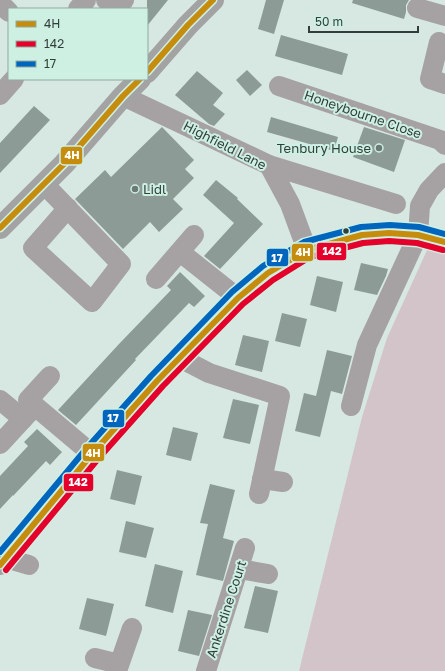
<svg xmlns="http://www.w3.org/2000/svg" width="445" height="671" viewBox="0 0 445 671" font-family="'Golos Text',sans-serif">
<style>
.green{fill:#d3c4ca}
.building{fill:#8d9b96}
.lines{fill:none;stroke-linecap:round;stroke-linejoin:round}
.minor{stroke:#a6a1a3;stroke-width:20}
.major{stroke:#a3a3a4;stroke-width:22}
.bus-1-casing{stroke:#cef0e3;stroke-width:9}
.bus-2-casing{stroke:#cef0e3;stroke-width:9}
.bus-3-casing{stroke:#cef0e3;stroke-width:9}
.bus-1{stroke:#c68c0e;stroke-width:6}
.bus-2{stroke:#e4002b;stroke-width:6}
.bus-3{stroke:#0065bd;stroke-width:6}
.poi-dot{fill:#6b7a74;stroke:#cef0e3;stroke-width:1.5}
.bus-dot{fill:#313e3a;stroke:#cef0e3;stroke-width:1.5}
.labels{text-anchor:middle;stroke-width:4;stroke-linejoin:round;paint-order:stroke}
.street-label{font-size:13px;fill:#313e3a;stroke:#cef0e3}
.poi-label{font-size:13px;fill:#313e3a;stroke:#cef0e3;text-anchor:end}
.line-badge{stroke:#cef0e3;stroke-width:1.5}
.badge-label{font-size:11px;text-anchor:middle;font-weight:bold;fill:#fff}
</style>
<rect width="100%" height="100%" fill="#d6e8e1"/>
<!-- green -->
<path class="green" d="M428,248l17,6v417h-146l63,-254 25,-79z"/>
<!-- building -->
<g class="building">
<path d="M147,0h21l-21,26z"/>
<path d="M266,0h18l-10,34 -16,-5z"/>
<path d="M353,0h56l-3,5v7l-2,7 -52,-16z"/>
<path d="M281,35l67,19 -6,21 -67,-19z"/>
<path d="M247,70l15,15 -12,11 -14,-16z"/>
<path d="M197,71l26,22 -10,12 12,9 -11,12 -5,-2 -34,-29z"/>
<path d="M34,106l16,14 -50,53v-30z"/>
<path d="M271,117l67,20 -4,14 -67,-19z"/>
<path d="M162,127l32,33 -9,9 9,9 -21,21 10,10 -24,23 -9,-10 -27,27 -48,-50 30,-29 6,7z"/>
<path d="M364,127l41,13 -11,32 -41,-15z"/>
<path d="M216,180l22,18 -1,1 26,25 -43,45 -16,-13 30,-33 -31,-28z"/>
<path d="M361,263l27,6 -2,7 -9,19 -23,-5z"/>
<path d="M180,272l25,24 -11,11 -5,-4 -54,56 1,1 -60,65 -18,-15 61,-66 52,-54 -4,-4z"/>
<path d="M317,276l26,6 -7,30 -26,-7z"/>
<path d="M282,313l25,6 -7,28 -25,-6z"/>
<path d="M243,335l26,6 -7,31 -27,-7z"/>
<path d="M327,350l25,6 -10,38 -11,-3 -11,46 -25,-6 9,-38 12,3z"/>
<path d="M233,399l26,6 -9,39 -27,-6z"/>
<path d="M173,427l25,6 -7,28 -25,-6z"/>
<path d="M37,429l25,23 -12,13 -4,-4 -33,35v-1l-13,14v-33l28,-30 -4,-4z"/>
<path d="M117,470l25,6 -7,29 -25,-6z"/>
<path d="M210,484l25,6 -12,48 11,3 -11,40 -27,-6 12,-51 -8,-1z"/>
<path d="M126,521l28,7 -8,30 -27,-6z"/>
<path d="M155,564l28,7 -10,42 -28,-7z"/>
<path d="M255,586l23,5 -10,42 -24,-5z"/>
<path d="M87,598l27,6 -8,32 -27,-7z"/>
<path d="M188,610l24,5 -13,41 -21,-5z"/>
</g>
<g class="lines">
<!-- minor -->
<g class="minor">
<path d="M106,0l14,2 4,-2"/>
<path d="M0,3l9,9"/>
<path d="M417,8l28,8"/>
<path d="M78,9l8,-9"/>
<path d="M439,42l-9,37 15,5"/>
<path d="M279,86l161,54 5,5"/>
<path d="M0,95l14,-16"/>
<path d="M123,96l146,69 21,39 17,46"/>
<path d="M269,165l127,39"/>
<path d="M45,185l76,79 -29,38 -59,-54 35,-40"/>
<path d="M180,252l58,46"/>
<path d="M156,279l38,-44"/>
<path d="M180,358l29,15 71,23 -21,98"/>
<path d="M0,400l23,19"/>
<path d="M35,406l-7,-6 22,-24"/>
<path d="M351,406l16,-61 51,-110 2,-29 9,-16 16,-17"/>
<path d="M0,444l35,-38 57,48"/>
<path d="M262,479l21,3"/>
<path d="M5,558l24,7"/>
<path d="M0,565l92,-111 65,-73 81,-83 30,-25 39,-23 55,-15 27,-2 29,2 27,7"/>
<path d="M239,569l29,5"/>
<path d="M95,658l24,6"/>
<path d="M117,671l15,-43"/>
<path d="M206,671l39,-123"/>
</g>
<!-- major -->
<g class="major">
<path d="M147,72l41,-47 25,-25"/>
<path d="M0,228l64,-64 59,-68 17,-17"/>
</g>
<!-- bus-1 casing -->
<g class="bus-1-casing">
<g id="bus-1">
<path d="M147,72l41,-47 25,-25"/>
<path d="M0,228l64,-64 59,-68 17,-17"/>
<path d="M0,565l92,-111 65,-73 81,-83 30,-25 39,-23 55,-15 27,-2 29,2 27,7"/>
</g>
</g>
<!-- bus-2 casing -->
<g class="bus-2-casing">
<path id="bus-2" d="M6,570l92,-111 65,-73 80,-82 30,-24 37,-23 53,-14 26,-2 28,2 26,7"/>
</g>
<!-- bus-3 casing -->
<g class="bus-3-casing">
<path id="bus-3" d="M0,552l86,-103 65,-73 81,-84 31,-26 41,-24 57,-15 29,-2 29,2 26,7"/>
</g>
<!-- bus-1 -->
<use href="#bus-1" class="bus-1"/>
<!-- bus-2 -->
<use href="#bus-2" class="bus-2"/>
<!-- bus-3 -->
<use href="#bus-3" class="bus-3"/>
</g>
<!-- markers -->
<g class="poi-dot">
<circle cx="379" cy="148" r="4"/>
<circle cx="135" cy="189" r="4"/>
</g>
<circle class="bus-dot" cx="346" cy="231" r="3.5"/>
<g class="labels">
<!-- street labels -->
<g class="street-label">
<text transform="translate(363 114) rotate(19)" y="5">Honeybourne Close</text>
<text transform="translate(225 145) rotate(27)" y="5">Highfield Lane</text>
<text transform="translate(226 609) rotate(-72)" y="5">Ankerdine Court</text>
</g>
<!-- poi labels -->
<g class="poi-label">
<text x="371" y="153">Tenbury House</text>
<text x="143" y="194" text-anchor="start">Lidl</text>
</g>
</g>
<g class="line-badge">
<rect x="60" y="146" width="23" height="19" rx="4" fill="#c68c0e"/>
<rect x="316" y="242" width="31" height="19" rx="4" fill="#e4002b"/>
<rect x="291" y="243" width="23" height="19" rx="4" fill="#c68c0e"/>
<rect x="266" y="248" width="23" height="19" rx="4" fill="#0065bd"/>
<rect x="102" y="409" width="23" height="19" rx="4" fill="#0065bd"/>
<rect x="82" y="443" width="23" height="19" rx="4" fill="#c68c0e"/>
<rect x="63" y="473" width="31" height="19" rx="4" fill="#e4002b"/>
</g>
<g class="badge-label">
<text x="72" y="159">4H</text>
<text x="332" y="255">142</text>
<text x="303" y="256">4H</text>
<text x="277" y="262">17</text>
<text x="113" y="422">17</text>
<text x="93" y="457">4H</text>
<text x="78" y="486">142</text>
</g>
<!-- legend -->
<rect x="8" y="8" width="140" height="72" fill="#cef0e3" stroke="#8fa99f"/>
<rect x="16" y="21" width="20" height="6" fill="#c68c0e" stroke="#8fa99f"/>
<text x="44" y="28" font-size="12" fill="#313e3a">4H</text>
<rect x="16" y="41" width="20" height="6" fill="#e4002b" stroke="#8fa99f"/>
<text x="44" y="48" font-size="12" fill="#313e3a">142</text>
<rect x="16" y="61" width="20" height="6" fill="#0065bd" stroke="#8fa99f"/>
<text x="44" y="68" font-size="12" fill="#313e3a">17</text>
<!-- scale -->
<path d="M309 26v6h109v-6" fill="none" stroke="#313e3a" stroke-width="2"/>
<text x="315" y="26" font-size="12" fill="#313e3a" stroke="#cef0e3" stroke-width="3" paint-order="stroke">50 m</text>
</svg>
